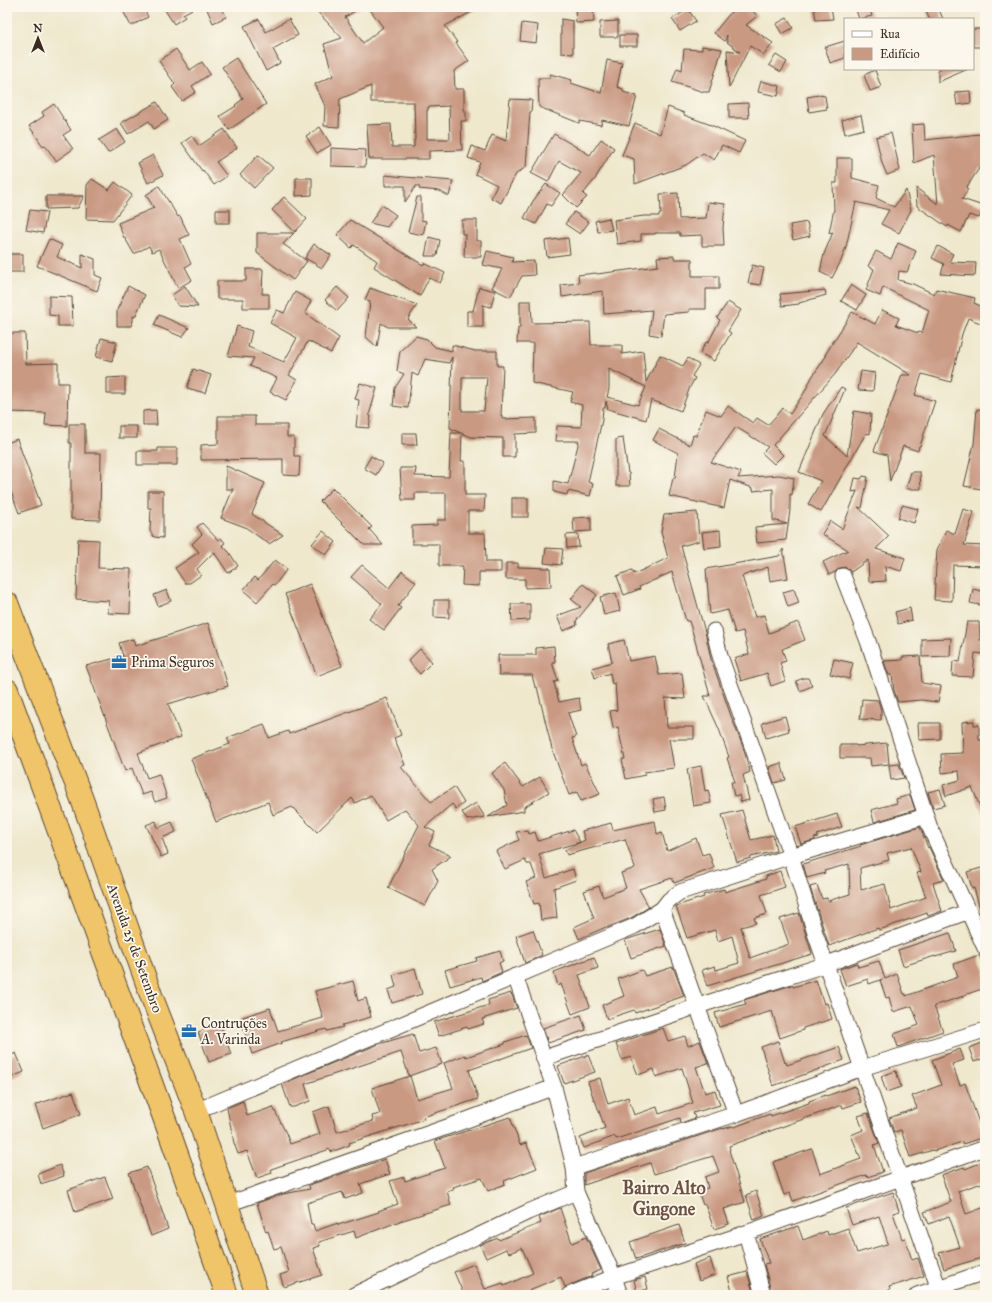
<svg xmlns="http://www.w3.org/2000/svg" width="992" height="1302" viewBox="0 0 992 1302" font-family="'IM FELL Great Primer',serif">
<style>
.building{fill:#c99982;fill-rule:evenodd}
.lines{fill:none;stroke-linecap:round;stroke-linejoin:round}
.minor-casing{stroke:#564638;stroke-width:17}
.trunk-casing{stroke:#564638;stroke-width:24}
.minor{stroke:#fff;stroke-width:15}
.trunk{stroke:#f0c469;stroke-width:22}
.labels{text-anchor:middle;stroke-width:3.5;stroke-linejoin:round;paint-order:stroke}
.poi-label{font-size:14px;fill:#3b2a1e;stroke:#fbf7ec;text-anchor:start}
.street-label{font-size:14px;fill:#3b2a1e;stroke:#fbf7ec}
.district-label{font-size:18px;font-weight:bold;fill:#6d5141;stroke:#fbf7ec}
</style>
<rect width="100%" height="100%" fill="#fbf7ec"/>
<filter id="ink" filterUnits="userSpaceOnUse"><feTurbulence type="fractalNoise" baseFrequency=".025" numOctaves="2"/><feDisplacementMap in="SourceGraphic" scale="8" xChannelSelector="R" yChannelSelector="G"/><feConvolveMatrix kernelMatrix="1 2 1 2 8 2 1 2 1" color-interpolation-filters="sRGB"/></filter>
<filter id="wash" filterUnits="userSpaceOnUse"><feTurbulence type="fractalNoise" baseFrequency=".012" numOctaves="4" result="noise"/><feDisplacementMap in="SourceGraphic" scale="16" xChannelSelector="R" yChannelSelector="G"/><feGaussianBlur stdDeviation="0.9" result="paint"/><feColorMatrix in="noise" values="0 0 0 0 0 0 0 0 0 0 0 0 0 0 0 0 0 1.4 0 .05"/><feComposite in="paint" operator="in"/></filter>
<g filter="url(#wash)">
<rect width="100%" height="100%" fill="#efe8cd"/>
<g id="blocks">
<!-- building -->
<g class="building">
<path d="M121,7h22l5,10 -17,9z"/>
<path d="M163,7h33l-13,7 2,3 -11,7z"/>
<path d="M206,7h16l4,10 -13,6z"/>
<path d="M313,7h49l-17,10 18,26 20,-16 -15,-20h113l-36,19 12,16 -1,1 13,18 -15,10 1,18h9v22h2v10h-5l1,29 -33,1v8h-60l-2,-34 24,-1 1,23h22v-7h1l-1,-38h-43v-16l-31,13 -1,28 -15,-1 1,-20 -10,-22 18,-8 -9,-32 18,-6zM449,106l1,33h-23v-29h1v-3z"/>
<path d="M575,7h18l1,15 -18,1z"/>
<path d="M735,7h15l7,9 -11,9 27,18 -9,12 -14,-9 -21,42 -2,-38 13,2 -13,-10v-7l-2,6 -11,-8z"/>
<path d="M814,7h17l2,12 -17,1z"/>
<path d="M855,7h14l3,9 -13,3z"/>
<path d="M925,7h13l5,12h-14z"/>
<path d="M688,9l8,12 -16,10 -8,-12z"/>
<path d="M787,18l6,10 -11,6 -6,-10z"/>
<path d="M259,19l7,13 23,-13 9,16 -25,14 7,14 -14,8 -22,-45z"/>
<path d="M561,19l12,2v33l-12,-1z"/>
<path d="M618,21v16h-18v-15z"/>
<path d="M522,23l16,2 -2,18 -16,-2z"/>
<rect x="973" y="29" width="12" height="18"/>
<rect x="620" y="35" width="17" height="11"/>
<path d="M845,41v17l-15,5 -5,-16z"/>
<path d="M702,46l20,3 -13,43h-5l-32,-10 5,-14 5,2 2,-21 18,1z"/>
<path d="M176,49l14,21 12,-8 8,12 -18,12 4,6 -14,9 -10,-14 3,-3 -16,-23z"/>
<path d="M776,55l11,7 -6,10 -12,-7z"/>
<path d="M236,58l30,46 -37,26 -9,-14 16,-10 -1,-1 8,-6 -21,-32z"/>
<path d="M607,60l15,3 -5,24 6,2v3l14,4 -8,30 -27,-6 -1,5 -21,-4 -1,2 -40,-16 -1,-29h12v-4l22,6 -1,3 30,10z"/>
<path d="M938,69h30l-30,13z"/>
<path d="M875,70l6,17 -11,4 -6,-16z"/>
<path d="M761,81l19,5 -2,10 -20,-4z"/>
<path d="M970,91l1,12 -14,2 -2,-13z"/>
<path d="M819,95l6,1 2,13 -18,3 -2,-15z"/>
<path d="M510,99l22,1 -1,12h-1l-4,55 -10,7 -15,29 -10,-5 6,-13 -22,-11 5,-12 -12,-4 4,-12 13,5 7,-16 14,6z"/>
<path d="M157,102l11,18 -14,9 -5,-8 -21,13 -7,-11z"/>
<path d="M748,103l1,15h-20v-14z"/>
<path d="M54,104l17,26 -8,5 10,14 -17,12 -11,-16 -2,1 -14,-20 15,-10 -2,-4z"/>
<path d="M668,107l16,6v2l27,10 34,16 -6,12 -17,-8 -8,15 -11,-7 -17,12 -51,19 -1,-25 -12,-4 13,-32 25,11z"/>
<path d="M861,115l3,14 -19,5 -3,-14z"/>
<path d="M924,124l1,16 55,-6 5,2v34l-5,-3 -14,21 2,1 -6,10 21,7 -4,12 -10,-3 -8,17 -13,-7 -1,2 -30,-21 -1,-18 22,16 -4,-49 -20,8 -2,-38z"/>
<path d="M320,127l11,18 -14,8 -11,-17z"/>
<path d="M117,129l8,13 -17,11 -9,-13z"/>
<path d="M224,129l13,19 -21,14 11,14 -13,9 -11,-15 -1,1 -20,-28 10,-7 7,10z"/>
<path d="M891,133l9,37 -13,5 -5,-12 -6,-26z"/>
<path d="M554,134l36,21 11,-16 13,9 -18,29v1l-13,16 4,3 -11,11 -13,-13 18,-22 -22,-12 -11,21 -17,-9z"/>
<path d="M331,148l35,2 -1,17 -34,-1z"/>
<path d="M153,155l10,20 -15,8 -10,-20z"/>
<path d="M258,155l15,13 -19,20 -14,-13z"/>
<path d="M837,158h15v20l27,7 -3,13 18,9 12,-17 5,20 -12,23 -18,-9 8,-14 -33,-8 -10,45 -5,14 -9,17 -12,-6 4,-18 9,-22 -4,1 5,-24 -1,-26h4z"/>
<path d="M385,175l20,2 48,4 -4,15 -10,-5 -20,-2v-3h-3l-11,16v-16h-20z"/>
<path d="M296,178h16v17l-16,1z"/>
<path d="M92,179l17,11 6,-8 17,13 -19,25 -27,-1 1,-34z"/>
<path d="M546,184l14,9 -9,13 -4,-2 -11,20 -12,-6 9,-17z"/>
<path d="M159,186l19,31 2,-1 9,19 -9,4 11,25 -6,3 7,13 -14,8 -19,-39 -7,3 -3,-6 -15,8 -9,-16h-1l-6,-15 36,-15 -8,-13z"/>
<path d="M678,193l1,26 27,-1 2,-16 17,2 -2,24 1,18h-22v-11l-22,1v-3h-25v1h-14v7l-24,3 -3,-24 30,-4h15v-2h2l-1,-20z"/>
<path d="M46,196h38l-6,12 -32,1z"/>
<path d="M284,197l23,22 -12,13 -23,-22z"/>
<path d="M417,197h4v23l5,1 -3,14 -15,-3z"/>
<path d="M382,205l14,10 -9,12 -17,-4z"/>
<path d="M30,210l17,2 -4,21 -17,-3z"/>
<rect x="216" y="210" width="14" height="13"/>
<path d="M574,212l15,10 -9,12 -15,-10z"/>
<path d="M609,218l3,12 -14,2 -3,-11z"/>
<path d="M350,220l73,45 1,-2 21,10 -5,10 -11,-5 -9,18 -46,-29 3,-6 -23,-16 -3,3 -14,-13z"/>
<path d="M462,220h15v21h4v16h-17l1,-23h-3z"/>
<path d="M807,222l3,14 -17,4 -3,-15z"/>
<path d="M257,233h37l-11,11 24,17 -14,19 -36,-27z"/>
<path d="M429,237l11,3 -3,16h-12z"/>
<path d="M568,238l2,16 -23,3 -2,-16z"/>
<path d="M49,239l13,6 -5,12 25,11v-14l13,5v16l7,3 -5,13 -60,-25z"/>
<path d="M898,243l18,8 -9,21 -8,-1 -1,9 15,4 21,10 2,-5 39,9 -1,5 11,5v17l-17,-7 -6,16 -11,48 -29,-8 -7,21 20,6 -15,45h-1l-1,5 -15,-5 -13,35 -3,-26 -13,-4 28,-76h9l-54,-33 -21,31 -63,72 10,10 -9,9 -12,-11 6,-6 -32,-20 -25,35 30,10 -3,6 41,-3 15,3 -2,17 -2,-1v16l-4,30 -29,3 -2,-16 32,-3 -14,-4v-31l-20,2v-3l-23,-8 -6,28 -55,-12 4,-18h2l3,-25 -25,-13 6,-11 31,16 3,-10 3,1 10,-26 15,6 7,-10 25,17 4,-5 11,7 15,-17 7,6 14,-21 8,-16 15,-22h-2l27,-43 23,12 7,-14 17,8 -3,7 22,8 1,-1 3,1 7,-23 -46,-23 -3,9 -14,-6 8,-21 -6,-3 8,-15 15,8z"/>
<path d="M314,244l17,11 -9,13 -17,-10z"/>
<path d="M938,246l15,8 -4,8 27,1 -1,13 -34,-2 3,-10 -12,-6z"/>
<path d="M487,251l26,6 -1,5 22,-1 1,14 -13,1 -12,21 -18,-9 10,-19 -19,-4z"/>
<rect x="7" y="254" width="16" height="18"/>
<path d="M674,256v3h18v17h27v13h-13v20h-17v3l-25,2 -3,22 -12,-2 3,-24 -48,4 -1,-23 -41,6 -1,-12 18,-2 -1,-8 18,-2 1,1 61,-8 -1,-9z"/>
<path d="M752,265l12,3 -4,17 -12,-2z"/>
<path d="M246,269h17l-1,25h7v14h-26v-9h-26v-18h29z"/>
<path d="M851,285l15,10 -9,15 -16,-9z"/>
<path d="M128,286l17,9 -10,22 -2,-1v5l-2,5h-14v-16z"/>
<path d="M185,286l13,21 -20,-1 -6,-11z"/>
<path d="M337,287l12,11 -12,13 -12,-11z"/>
<path d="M479,287l16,4 -4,16 -8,-2v22h-16v-16h6z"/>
<path d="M370,288l47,17 -9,14 8,8h-28l-7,-4 -4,24 -11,-10 4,-35 -5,-2z"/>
<path d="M825,290l1,5 -27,8v1l-17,2 -2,-12z"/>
<path d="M295,292l16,9 -6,12 34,25 -8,15 -23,-12 -19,34 8,5 -11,20 -16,-8 7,-14 -27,-12 4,-8 -26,-2 9,-30 15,5 -4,16 36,15 13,-24 -27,-15 7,-13 7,3z"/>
<path d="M49,296l23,1 1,29h-15v-10l-9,-1z"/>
<path d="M520,301h11l1,22 58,-1 1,23h31v9l21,-3 3,31 14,-27 23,11 5,-8 11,7 -7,11 3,2 -5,9 -9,24 -30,-11 -5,20 -38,-11 -2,-8 -1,7h-2l-1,12 -14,62 5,2 -3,12 -22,-5 -1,4 -13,-3v-11l14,3 11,-43h-23l1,-15 24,1 1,-22 -12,-3 3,-10 -41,-9 1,-40h-16l1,-15h2zM609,369l37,18 -8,18 -31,-8 2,-8z"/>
<path d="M728,302l13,8 -13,21 3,2 -17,28 -14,-8 6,-11 2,1 12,-23 -3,-2z"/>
<path d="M159,315l30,13 -7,9 -28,-12z"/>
<path d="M7,333h18l1,31 32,-1v20h10l-1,43 -22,-1 1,-12 -39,-1z"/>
<path d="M416,336l11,3 8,8 17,4v-6l23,6h22v15h6l-2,50h1v3l34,-1v15l-21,1v23h-12v-19l-32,-1 -9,-4 -1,28h4v34h20l-1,16h-16v22h17l1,29h15v10h-22v14l-17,-1 1,-19h-24v-22h-27v-18l25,-1v-5h9v-27h-31v7h-13l-2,-32h16l-1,8 34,1 2,-44h10l-11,-5 2,-71 -3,6 -24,-4 -7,17 -6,-3 -4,35 -15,-2 2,-18 9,-14 -7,-3 3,-20zM462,377h25l-3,34h-22z"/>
<path d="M101,338l16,4 -5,19 -16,-4z"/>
<path d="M193,369l18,6 -6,18 -18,-5z"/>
<path d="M861,371l14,2 -2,18 -15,-1z"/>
<path d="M125,377v17h-18v-16z"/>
<path d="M360,383l17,5 -8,27 2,1 -2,12 -13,-1 3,-27 -4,-1z"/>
<path d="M841,387l4,2 -20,47 22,20 7,-45 17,3 -1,20 -4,-1 -45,79 -13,-8 13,-23 -22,-9 24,-58z"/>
<path d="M977,409l8,1v60l-4,19 -17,-3 10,-42z"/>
<path d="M156,410l1,15h-14v-14z"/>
<path d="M218,416h37v9h32v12h7v19h6l-1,20 -16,-1v-16l-82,1v-15l17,-1z"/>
<path d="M69,424h16v29h16l-1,67 -29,-1v-76h-2z"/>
<rect x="119" y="426" width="18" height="12"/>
<path d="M402,433h14l1,12h-15z"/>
<path d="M623,438l5,35h1l1,13h-14v-47z"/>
<path d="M17,439l24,66 -22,8 -12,-32v-38z"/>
<path d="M158,448h19v17h-40v-14h21z"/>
<path d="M371,456l12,7 -7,12 -12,-7z"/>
<path d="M226,466l39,17 -13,31 31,21 -14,9 -24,-17 -24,-9 12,-29h-7z"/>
<path d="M911,472h9l1,17h-15z"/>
<path d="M863,476l5,1 -6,31 -4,-1 31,29 -13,13 29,9 -4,13 -16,-5 1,15 -17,1 -1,-22 -17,12 -6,-5 -5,1 -5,4 -6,3 -6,-13 25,-12 -26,-16 8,-13 12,8 15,-38 -5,1 3,-14 6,1z"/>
<path d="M333,488l39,39 -3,2 14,16h-19l-44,-44z"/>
<path d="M148,491h15v47l-9,-1 -4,-6 1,-23h-3z"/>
<rect x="512" y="498" width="16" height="19"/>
<path d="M902,505l16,4 -4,14 -16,-5z"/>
<path d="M963,509l11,3 -10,33 21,1v20l-32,-1 -1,36 -18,-1 3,-50 9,-20 9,4z"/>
<path d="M697,512l2,29 -18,5 24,86 6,27 20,57 12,31 7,25 -7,3 6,25 -8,2 -2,-7 -5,1 -3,-14h4l-8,-24 2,-1 -10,-28 -15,-33h6l-16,-59 -5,-16h-3l-14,-49 -33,15 1,2 -16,6 -7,-19 15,-6 2,4 34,-16 -7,-26 3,-17z"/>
<path d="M591,517v14l-17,1 -1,-14z"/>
<path d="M202,523l16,17 3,-2 4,5 -3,2 7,7 9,14 -10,7 -14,-21 -17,17 4,6 -11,8h-5l-10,-15 24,-16 -7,-8 10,-10 -5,-7z"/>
<path d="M720,530l1,16 -17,2 -2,-16z"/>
<path d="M323,531l13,11 -10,13 -14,-11z"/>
<path d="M578,534l1,13 -12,1 -1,-13z"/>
<path d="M78,539l21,1 -1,28 33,1 -1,45 -22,-1 1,-12 -33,-2z"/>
<path d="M546,548l17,1 -2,16 -17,-2z"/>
<path d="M783,549l5,29 -18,3 -2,-14 -26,9 13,41 9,-2 5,18 29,-11 7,18 -23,9 4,12 -6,2 5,18 -14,5 -4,-13 -26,8 -7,-22 15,-5 -6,-23 -8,2 -7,-23 -18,4 -4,-45 73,-13z"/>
<path d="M275,560l12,9 -12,16 -2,-1 -16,18 -14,-12 12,-13 3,3z"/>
<path d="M506,563h12v4l32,1 1,19 -26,1v-9h-19z"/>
<path d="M362,565l27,23 13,-17 14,11 -18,24 3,2 -17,22 -15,-11 13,-15 -31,-27z"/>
<path d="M310,584l32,82 -25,10 -32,-82z"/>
<path d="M583,584l14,11 -21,26 1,4 -14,6 -6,-15 24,-9 -10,-8z"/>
<path d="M794,589l5,14 -11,4 -5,-15z"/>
<path d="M973,589l12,3v14l-15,-3z"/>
<path d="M167,590l4,11 -13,5 -4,-11z"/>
<path d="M616,593l4,18 -16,4 -4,-18z"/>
<path d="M434,600h15v18l-15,-1z"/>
<path d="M511,604h19v16l-18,1z"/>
<path d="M910,608l2,12 -14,4 -3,-12z"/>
<path d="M967,622h12l1,18 5,1v13l-10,-1 -2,24 -21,-1 1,-15 7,1z"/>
<path d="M208,623l20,63 -60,18 13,33 -43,16 9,25 12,-4 8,24 -12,4 -4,-10 -9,3 -10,-27 -7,3 -39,-105 37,-10 -4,-13 14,-4 2,7z"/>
<path d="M951,638l-1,18 -28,1v-18z"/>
<path d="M624,640l5,21 26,-5 4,19 23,-2 3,26 -20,-1 2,29h27v12h-25l5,29 -30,4 1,3 -19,4 -4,-20h3l-7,-32 -5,1 -3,-17 7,-1 -2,-27 -3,1 -2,-11 -15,5 -3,-10 20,-6 -4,-18z"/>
<path d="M554,646l1,16h-3l6,19 -4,1 5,20 20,-4 2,12 -13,3 8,24 -4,1 9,27 4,-2 15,31 -19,7 -4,-9 -8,3 -17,-46 -15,-62h-2l-3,-12h-33l-1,-20h38v-7z"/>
<path d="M420,649l12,13 -12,12 -12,-13z"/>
<path d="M920,656l2,27 19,3 -3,16 -17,-2 -23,2 -4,-12 -2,-15h-3l-5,-14 18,-1v-3z"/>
<path d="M834,659l19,4 -4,16 -19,-5z"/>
<path d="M804,678h4l4,8 -12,5 -4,-10z"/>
<path d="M387,698l14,37 -7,3 11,27 -4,2 30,35 23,-15 10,16 -8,6 -4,-5 -27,23 10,5 -6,13 22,11 -19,13 6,12 -13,25 -37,-18 31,-63 -14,-16 -19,11 -15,-25 -16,8 -3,-5 -35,34 -25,-25 -19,8 -5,-13 -52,20 -25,-63 39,-15 -3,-6 37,-14 5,14 19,-7 1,3z"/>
<path d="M862,699l16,1 3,10v10l-21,-1z"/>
<path d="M785,716l4,15 -23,7 -4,-15z"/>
<path d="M974,721v4h5v15h6l-1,77 -12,-30 -26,9 -3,-11 17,-5 -1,-9 -17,2 -1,-19 22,-1 -1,-31z"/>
<path d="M918,723h22v16l-21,1z"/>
<path d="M887,743l2,21 -18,2 -1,-8h-30v-13h16v1z"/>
<path d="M505,763l18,24 17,-10 9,15 -25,15v4l-36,6 19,-12 -3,-15 -12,-17z"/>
<path d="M781,763l5,17 -12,3 -5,-16z"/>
<path d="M899,764l5,14 -13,2 -2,-15z"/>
<path d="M701,766l4,25 3,-1 3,13 -18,3 -6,-37z"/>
<path d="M940,789l5,16 -12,3 -5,-16z"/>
<path d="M910,795l5,15 -41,12 -3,-12 26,-7 -1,-4z"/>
<path d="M664,797l2,13 -11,2 -2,-13z"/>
<path d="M476,803l9,14 -18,3 -5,-8z"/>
<path d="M742,810l9,30 22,-5 3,16 -25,6v1l-14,4 -15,-47z"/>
<path d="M837,814l5,13 -25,8 1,2 -4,1 1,2 -14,4 -6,-17z"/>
<path d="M156,821l2,7 14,-6 4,10 -14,6 6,16 -7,3 -15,-32z"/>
<path d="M655,821l2,13 5,-2 5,19 29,-13 6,17 7,-2 5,15 -40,15 -2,-5 -33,11 10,18 -18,11 -25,10v-1l-27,12 -5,-12 20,-9 -10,-27 15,-5 4,11 23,-9 -5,-15 14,-5 -10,-29 -58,16 -2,-5 20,-10 -3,-9 29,-8 2,7z"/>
<path d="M920,827l8,21 1,-1 15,33 -11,3 9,28 -14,5 -1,-3 -48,17 -1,-2 -49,18 -19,-59 7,-2 5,14 5,-1 1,3 22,-7 -1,-30 -25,7 1,2 -18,5 -4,-14 58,-18 -1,-1zM911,847l10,25 -4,1 9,24 -35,13 -6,-26 -24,6 -1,-22 29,-8 -2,-7z"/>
<path d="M573,830l7,12 -41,12 7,24 27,-9 3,11 -22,8 3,30 -16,2 -2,-17 -5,1 -8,-22 10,-4 -5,-14h-4l-2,-4 -20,9 -9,-18 23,-11 -3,-8 12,-1 1,3 6,-2 3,9z"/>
<path d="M985,867v49h-3l-8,-28h-2l-5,-16z"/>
<path d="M780,871l5,16 -24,8 6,19 -13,4 2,5 -15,4 9,31 39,-14 -9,-25 19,-6 13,41 -105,32 -5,-16 13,-4 1,4 23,-7 -7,-27 -14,5 -3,-11 -28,8 -11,-32 28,-9 -1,-2 21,-6 1,3 41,-13v-3z"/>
<path d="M660,929l6,17 -35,12 -6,-18z"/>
<path d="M533,930l9,25 -17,8 -9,-27z"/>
<path d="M950,933l6,18 -21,6v-1l-32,10 -5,-16z"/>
<path d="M500,951l3,10 -4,2 3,9 -20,9 -1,-4 -31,9 -5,-16 32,-9 -1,-3z"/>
<path d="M979,955l6,15v18l-21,7v1l-30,10 9,25 -45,16 -4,-13 25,-9 -7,-19 -19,6 -4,-15 -3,1 -6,-18 3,-1 -14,5 -1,-5 -22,7 -6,-17 17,-6 1,4 21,-6 6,18 12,-5 7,20h2v2l52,-19 -4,-13z"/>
<path d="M594,957l4,11 -19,7 11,32 -18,7 -11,-30 -3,2 -4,-14z"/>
<path d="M673,967l11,29 -49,17 -1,-3 -27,9 -5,-14 22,-9 -6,-17 24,-9 3,6z"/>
<path d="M415,968l7,26 -30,9 -4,-13 8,-3 -3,-12z"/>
<path d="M816,980l8,24 3,-1 5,16 -29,9v2l-23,8 -8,-27 -53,16 -4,-14 31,-9 -2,-4 48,-15 1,2z"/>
<path d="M353,981l5,20 8,-3 5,19 -29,8 1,2 -16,4 -1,-2 -45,13 1,1 -30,11 -12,-36 30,-10 8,23 45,-13 -8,-27z"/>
<path d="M511,993l6,15 -35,11 2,5 -16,5 -1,-2 -28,9 -5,-14 55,-17 -1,-5z"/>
<path d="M581,1015l5,15 -38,13 -5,-15z"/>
<path d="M220,1024l11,30 -22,8 -11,-30z"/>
<path d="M663,1028l5,13 17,-5 3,10 12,-5 8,22 -12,4 9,26 10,-3 5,15 -27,8 2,5 -14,5 -1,-5 -64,21 -1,-3 -31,12 -4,-10 25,-10 -10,-28h-1l-6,-18 12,-4 8,26 20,-7 6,18 23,-8 2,7 34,-11 -11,-35 -26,9 -2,-8 -16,6 -7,-18 -9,3 -6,-16z"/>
<path d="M413,1034l6,19 17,-5 6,16 -33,12 -8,-24 -96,32 5,17 -16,6h-4l-8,-23 97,-40z"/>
<path d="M526,1035l5,13 -62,22 9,29 -55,18 1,2 -75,24 1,2 -19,7 -1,-3 -59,20 1,4 -15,5 -10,-27 -9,3 -4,-11 -7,-35 16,-7 4,15 26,-9 13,26 4,11 30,-10 -7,-22 16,-6 8,26 36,-11 -1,-5 8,-2 -8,-26 38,-12 7,23 36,-11 -9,-25 21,-8 1,2 39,-13v-2z"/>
<path d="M778,1041l7,22 1,-1 1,3 52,-18 5,13 -71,26 -12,-39z"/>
<path d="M982,1043l3,9v6l-11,4 -5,-14z"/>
<path d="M960,1049l4,11 -12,4 8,21 5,-2 19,54 -21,7 -1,-2 -28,9 -1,-1 -23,7 -9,-27 -7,2 -5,-14 28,-10 -5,-12 29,-11 -9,-25z"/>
<path d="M16,1053l8,19 -17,7v-22z"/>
<path d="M588,1055l7,17 -31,11 -6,-17z"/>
<path d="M896,1071l5,16 -15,5 -5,-16z"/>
<path d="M855,1086l6,16 -18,6 -1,-3 -113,41 1,4h-1l16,52 -21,7 5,15 -15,5 -9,-25 -2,1 -5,-14 10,-3 -3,-11 14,-5 -6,-16 -59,18 -4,-11 -66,22v-12l139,-45v1l10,-3 1,1 36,-13 1,2 38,-13v-2l17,-6v1z"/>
<path d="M73,1092l8,22 -38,14 -8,-23z"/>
<path d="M868,1113l11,30 -5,2 9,27 -16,5 -1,-2 -73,26 -3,-8 -6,2 -11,-33 39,-13 8,25 41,-15 -10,-24 12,-5 -5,-14z"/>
<path d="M510,1117l10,28 6,-2 11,25 -33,13 1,3 -17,7 -6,-13 -29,9 1,2 -7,2 4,14 -51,16 -44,17 -2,-7 -35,11 1,4 -7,2 9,27 -38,12 -4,-12 9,-3 -8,-25 -7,2 -6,-18 -2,1 -9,-29 26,-9 27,-5 -1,-4 76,-26 5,15 -30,10 3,9 -18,6 -3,-7 -35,11 4,21h2l2,7 23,-8v2l41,-13 -1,-1 20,-7 -8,-23 14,-4 1,4 40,-13 -10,-27z"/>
<path d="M985,1161v21l-27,9 8,23 19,-7v50l-41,12 -5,-16 21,-6 -11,-31 -20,8 -5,-12 27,-10 -10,-27 23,-8 1,2z"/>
<path d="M60,1165l4,11 -23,8 -3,-10z"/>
<path d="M147,1167l21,62 -17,7 -22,-63z"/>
<path d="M105,1177l8,22 -38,13 -7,-22z"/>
<path d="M756,1191l8,25 -10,4 -8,-25z"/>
<path d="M893,1192l6,19 -6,2 9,26 3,-1 7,22 6,-2 6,18 -35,11 1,3 -16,5h-102l-8,-31 5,-1 -9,-24 38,-13 5,14 24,-9 1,4 20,-7 9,25 30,-9 1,-1 -9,-27 -27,9 -6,-17z"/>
<path d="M560,1208l12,35 14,-6 15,33 -10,4 1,2 -27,11 -4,-10 -32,13 1,2 -7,3h-59l-10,-23 20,-8 11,25 18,-6 1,3 29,-13 -11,-25 -13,5 -3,-4 -20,9 -6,-13 18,-7 1,2 42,-17 -2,-6z"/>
<path d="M679,1225l6,18 -49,16 -6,-17z"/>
<path d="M710,1258l5,17 -16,6 -5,-17z"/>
<path d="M747,1272l7,23h-21l-5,-18z"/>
<path d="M645,1277l3,12 -11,3 -3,-12z"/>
</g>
</g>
</g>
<g filter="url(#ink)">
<use href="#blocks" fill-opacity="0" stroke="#564638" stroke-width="1"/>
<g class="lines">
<!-- minor casing -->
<g class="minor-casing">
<g id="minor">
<path d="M843,576l25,65 62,187 55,120"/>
<path d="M714,631l6,25 71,200 24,77 126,362"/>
<path d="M662,909l74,205"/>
<path d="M515,976l39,111 20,80 2,25 38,85 6,18"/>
<path d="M544,1058l154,-52 129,-42 142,-53"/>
<path d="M196,1111l439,-185 27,-17 7,-9 11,-8 111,-36 135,-40"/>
<path d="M574,1167l162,-53 126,-46 123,-38"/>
<path d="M228,1204l236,-83 90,-34"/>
<path d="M746,1233l17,62"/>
<path d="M354,1295l174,-83 48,-20"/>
<path d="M569,1295l45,-18 132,-44 239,-85"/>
<path d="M917,1295l68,-23"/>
</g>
</g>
<!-- trunk casing -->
<g class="trunk-casing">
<g id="trunk">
<path d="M7,603l76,199 68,193 45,116 61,184"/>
<path d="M7,690l159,433 61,172"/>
</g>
</g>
<!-- minor -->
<use href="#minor" class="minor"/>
<!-- trunk -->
<use href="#trunk" class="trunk"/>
</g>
</g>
<!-- icons -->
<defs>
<g id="office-bare" transform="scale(1.2)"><path d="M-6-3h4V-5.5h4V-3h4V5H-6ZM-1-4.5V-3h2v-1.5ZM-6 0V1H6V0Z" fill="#1f6fb2" stroke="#fbf7ec" stroke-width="2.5" paint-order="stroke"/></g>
</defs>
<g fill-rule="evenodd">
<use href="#office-bare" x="119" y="662"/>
<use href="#office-bare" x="189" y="1031"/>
</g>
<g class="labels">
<!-- poi labels -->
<g class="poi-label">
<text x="131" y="667">Prima Seguros</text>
<text x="201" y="1028">Contruções<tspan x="201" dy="16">A. Varinda</tspan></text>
</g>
<!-- street labels -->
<g class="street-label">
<text transform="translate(135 948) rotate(70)" y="5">Avenida 25 de Setembro</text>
</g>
<!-- district labels -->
<g class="district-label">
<text x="664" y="1194">Bairro Alto<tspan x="664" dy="21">Gingone</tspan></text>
</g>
</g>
<!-- margin -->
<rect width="992" height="1302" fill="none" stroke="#fbf7ec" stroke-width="24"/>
<!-- legend -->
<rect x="844" y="18" width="130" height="52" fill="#fbf7ec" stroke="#aea59a"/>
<rect x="852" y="31" width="20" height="6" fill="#ffffff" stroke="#aea59a"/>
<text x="880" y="38" font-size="12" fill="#3b2a1e">Rua</text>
<rect x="852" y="48" width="20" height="12" fill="#c99982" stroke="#aea59a"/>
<text x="880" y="58" font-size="12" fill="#3b2a1e">Edifício</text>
<!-- north arrow -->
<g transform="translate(38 38)" stroke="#fbf7ec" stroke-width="3" paint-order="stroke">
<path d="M0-3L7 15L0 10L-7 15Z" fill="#3b2a1e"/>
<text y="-6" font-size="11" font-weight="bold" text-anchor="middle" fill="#3b2a1e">N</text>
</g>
</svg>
